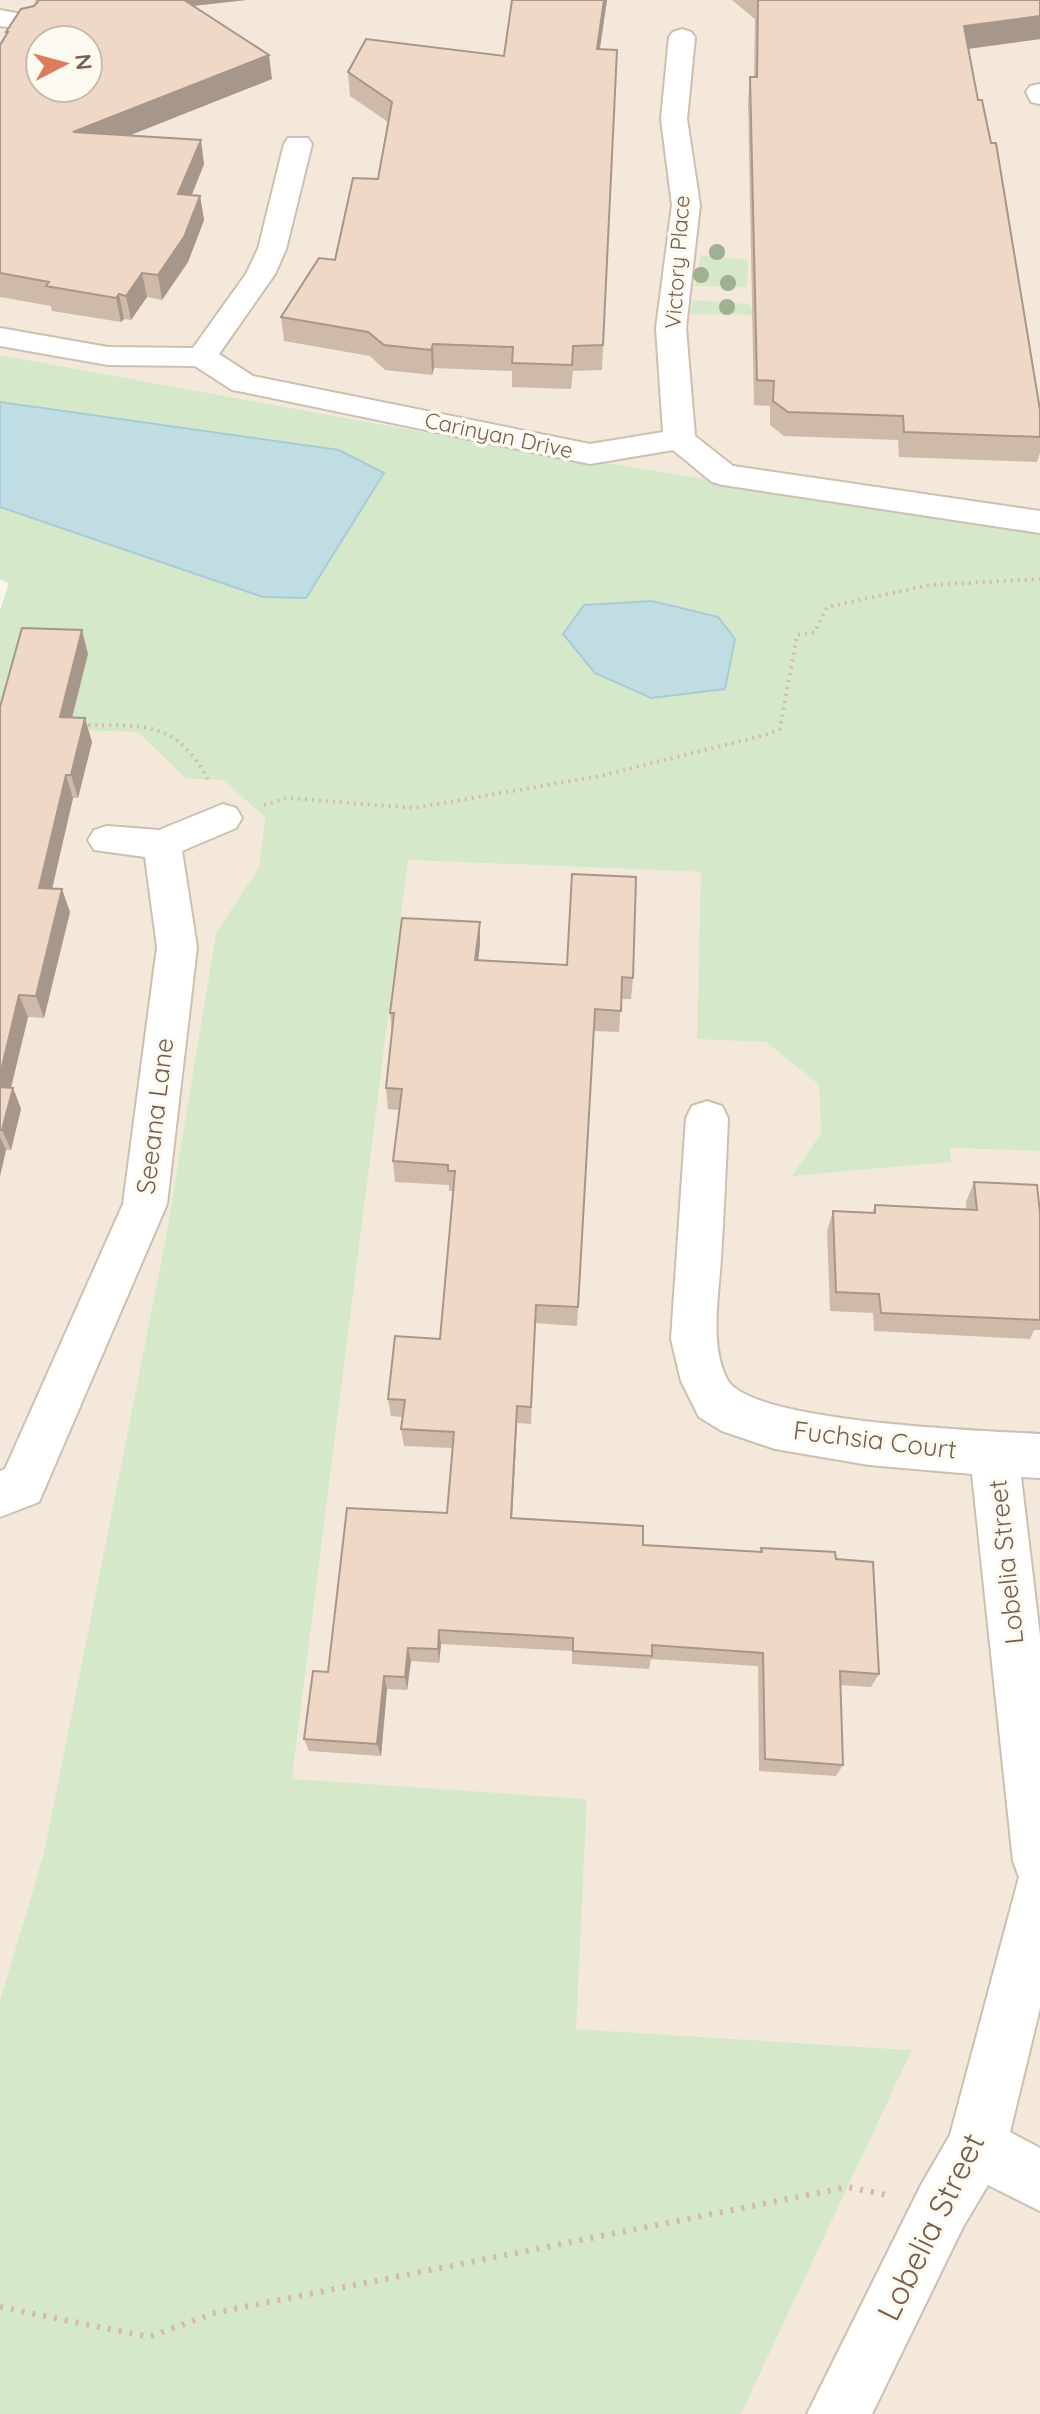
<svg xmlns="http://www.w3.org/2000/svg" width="1040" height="2414" viewBox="0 0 1040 2414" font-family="Quicksand,sans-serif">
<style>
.residential{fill:#f3e8da;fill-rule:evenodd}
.green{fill:#d5e9ca}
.water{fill:#c0dde4;stroke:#a7ccd5;stroke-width:2}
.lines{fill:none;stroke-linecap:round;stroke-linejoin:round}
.minor-casing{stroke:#cdbfb1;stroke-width:4}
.path-far1{stroke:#d4bba7;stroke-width:4;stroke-dasharray:2 5;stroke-linecap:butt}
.path{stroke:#d4bba7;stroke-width:6;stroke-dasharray:3 8;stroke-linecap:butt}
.minor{fill:#fff;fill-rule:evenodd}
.tree{fill:#9fb191}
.wall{fill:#cebaa9}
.shaded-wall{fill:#a7978a}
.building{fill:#efd8c5;stroke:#a7978a;stroke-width:2;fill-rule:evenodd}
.labels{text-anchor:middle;stroke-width:7;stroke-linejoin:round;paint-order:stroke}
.far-street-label{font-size:22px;fill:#755f4f;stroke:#fefaf2}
.street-label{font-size:26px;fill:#755f4f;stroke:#fefaf2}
.near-street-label{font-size:32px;fill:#755f4f;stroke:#fefaf2}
</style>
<rect width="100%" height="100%" fill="#fbf6eb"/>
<!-- residential -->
<g class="residential">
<path d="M0,0h1040v534l-579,-95 -461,-84zM40,40h48v48h-48z"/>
<path d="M0,728l138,4 48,47 37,1 42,36 -6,51 -43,66 -52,315 -120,605 -44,147z"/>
<path d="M408,860l294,12 -5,166 69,4 53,43 2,48 -29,43 158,-14 -1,-14 91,3v1263h-299l171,-364 -337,-21 12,-230 -295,-19z"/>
</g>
<!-- green -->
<g class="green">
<path d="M701,255l47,5 -1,27 -52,-1z"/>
<path d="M692,300l57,4 2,3 10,1 1,7 -72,-1z"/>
<path d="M0,355l461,84 579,95v617l-90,-3 1,14 -159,14 29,-43 -2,-48 -53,-43 -69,-3 4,-167 -293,-12 -116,919 295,20 -11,230 336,21 -171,364h-741v-414l44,-147 120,-605 52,-315 43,-66 6,-50 -42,-37 -37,-1 -48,-47 -138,-4v-118l9,-27 -9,-4z"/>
</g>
<!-- water -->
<g class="water">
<path d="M0,402l339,48 45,23 -78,125 -43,-1 -263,-90z"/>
<path d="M652,601l66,16 17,22 -10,50 -74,9 -56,-25 -32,-39 21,-29z"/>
</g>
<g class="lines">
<!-- minor casing -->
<g class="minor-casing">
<g id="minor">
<path d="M0,10l38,7 4,5 -4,5 -9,3 -29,-4z"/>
<path d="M682,29l9,3 4,5 -8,82 13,86 -14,123 9,108 38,30 307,45v22l-317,-48 -11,-3 -39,-32 -83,14 -347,-72 -11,-2 -37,-24 -87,-1 -108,-19v-18l108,19 85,1 53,-74 12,-25 26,-105 4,-6h20l4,6 -26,105 -11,25 -56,80 34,22 337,68 73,-12 -7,-104 16,-123 -11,-86 8,-82 4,-5z"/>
<path d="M1040,84v20l-9,-2 -5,-10 4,-6z"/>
<path d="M223,804l13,4 6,10 -6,10 -54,23 15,96 -30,257 -128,298 -39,15v-46l5,-2 118,-265 34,-257 -12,-90 -51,-7 -6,-10 6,-10 13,-4 52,4z"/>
<path d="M707,1101l15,5 6,12c-2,47 -4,93 -7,140 -2,38 -12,86 6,121 22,44 261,52 313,55v44l-19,-1 19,159v372l-30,124 30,16v63l-52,-26 -25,42 -91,187h-65l114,-229 29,-50 69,-258 -6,-16 -41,-387 -103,-9 -94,-16 -53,-18 -23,-14 -18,-36 -10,-42 15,-221 6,-12z"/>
</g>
</g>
<!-- path-far1 -->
<g class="path-far1">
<path d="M81,725c63,1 96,-6 128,57"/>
<path d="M264,805l23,-7 127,10 186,-32 165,-41 15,-6 17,-94 18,-3 12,-25 103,-22 110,-6"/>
</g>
<!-- path -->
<path class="path" d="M0,2307l149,30 65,-24 634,-126 38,8"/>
<!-- minor -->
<use href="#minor" class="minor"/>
</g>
<!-- trees -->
<g class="tree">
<circle cx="717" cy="252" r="8"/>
<circle cx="701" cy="275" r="8"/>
<circle cx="728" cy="283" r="8"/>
<circle cx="727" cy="307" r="8"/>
</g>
<!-- wall -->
<g class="wall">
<path d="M35,0h211l-53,6 79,73 -142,56 74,29 -12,31 8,1 4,24 -16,42 -26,38 -15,-3 -16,23 -7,-1 -3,3 -69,-11 -1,-5 -51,-9v-252l6,-10v-3l28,-26 2,-2z"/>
<path d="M512,0h95l-7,49 17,1 -15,320 -29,1 -2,18 -59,-2v-16l-78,-3 -2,7 -47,-5 -15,-14 -86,-15 -3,-24 54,-57 43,-81 10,-57 -38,-26 -2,-24 156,-16z"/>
<path d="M732,0h308v39l-72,10 72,361v43l-3,9 -138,-5 -1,-17 -114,-4 -14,-11v-19l-16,-1 -6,-304 2,-24h4l1,-58z"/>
<path d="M88,654l-16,64 20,24 -14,56h-5l-21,90 18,24 -26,106 -16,-1 -17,71h2l8,21 -10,41h-5l-6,26v-469z"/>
<path d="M480,922v22l-2,16 155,18 -2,21h-10l-2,33 -25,-1 -17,295 -42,-3 -4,101 -14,-1 -5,96 131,26 117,7 1,-4 75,11 43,115 -8,13 -31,-2 3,80 -7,11 -77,-5 -1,-105 -107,-7 -2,10 -77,-5v-13l-131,-7 -2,19 -28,-2 -4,29 -20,-1 -6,67 -72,-5 -5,-12 24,-67 119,-159 6,-65 -49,-2 -3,-17 2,-12 -12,-1 -3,-17 52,-60 13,-148h-4v-6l-54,-3 -2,-21 6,-51 -11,-1 -2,-21 6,-56 -2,-19z"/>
<path d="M974,1182l66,31v117h-6l-4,9 -156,-8 -1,-18 -43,-2 -3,-80 6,-20 39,2 3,-8 91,5v-8z"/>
</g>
<!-- shaded-wall -->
<g class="shaded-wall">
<path d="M164,0h82l-81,9z"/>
<path d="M604,0h3l-11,73 1,-24z"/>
<path d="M1040,16v23l-81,11 5,-24z"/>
<path d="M269,55l3,24 -194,77 -5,-24z"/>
<path d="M201,140l3,24 -22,55 -4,-25z"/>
<path d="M200,196l4,24 -16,42 -26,38 -4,-25z"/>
<path d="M142,273l5,24 -16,23 -5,-24z"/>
<path d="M119,294l5,25 -3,3 -5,-24z"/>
<path d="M433,344l1,24 -2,7 -1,-25z"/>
<path d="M82,630l6,24 -22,87 -6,-24z"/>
<path d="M85,718l7,24 -14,56 -7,-23z"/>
<path d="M66,775l7,23 -26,113 -8,-23z"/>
<path d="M62,889l8,23 -26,106 -8,-22z"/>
<path d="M480,922v22l-4,38 -1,-22z"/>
<path d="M19,995l9,22 -22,91 -6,-14v-19z"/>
<path d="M13,1088l8,21 -10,41 -9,-20z"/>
<path d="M0,1137l6,13 -6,26z"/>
<path d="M517,1406v17l-6,111v-16z"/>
<path d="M439,1630l2,14 -2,19 -1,-14z"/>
<path d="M408,1648l3,13 -4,29 -2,-13z"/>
<path d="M384,1676l3,13 -6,67 -4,-12z"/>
</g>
<!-- building -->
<g class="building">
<path d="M39,0h145l85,55 -196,77 128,8 -23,54 22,2 -16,41 -26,38 -16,-2 -16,23 -7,-2 -3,4 -70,-12 3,-4 -49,-9v-228l8,-13h-2l15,-23 13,-3zM40,40h48v48h-48z"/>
<path d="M512,0h92l-7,49 20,1 -14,295 -30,1 -1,19 -60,-2 1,-16 -80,-3 -2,6 -47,-5 -16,-13 -87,-15 38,-59 16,2 18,-82 25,1 14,-77 -44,-30 18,-33 138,17z"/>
<path d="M758,0h282v16l-76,10 14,74h4l9,43h5l44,267v27l-136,-5 -1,-16 -115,-4 -15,-11 1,-20 -17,-1 -7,-303h7z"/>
<path d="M22,628l60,2 -22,87 25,1 -14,57h-5l-27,113 23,1 -26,107 -17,-1 -19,80v-368z"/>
<path d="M572,874l64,3 -3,101 -11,-1 -1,34 -26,-2 -17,298 -42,-2 -5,102 -14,-1 -6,112 132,8v19l119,7 -1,-4 74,4 1,7 37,3 6,112 -39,-3 3,94 -78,-6 -2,-106 -111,-8v11l-79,-5v-13l-134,-8 -1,19 -30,-1 -3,29 -21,-1 -7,68 -73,-5 9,-68 15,1 19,-164 100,5 7,-81 -53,-3 4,-29 -17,-1 7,-63 45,3 15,-168h-7v-6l-55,-4 9,-72 -16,-1 8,-75h-4l12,-95 78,4 -5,38 92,5z"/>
<path d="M0,1087l13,1 -11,42h-2z"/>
<path d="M974,1182l63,3 3,28v107l-159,-7 -2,-19 -43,-2 -3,-81 42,2v-8l102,5z"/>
</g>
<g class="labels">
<!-- far-street labels -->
<g class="far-street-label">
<text transform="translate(677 262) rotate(-86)" y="8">Victory Place</text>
<text transform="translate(499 435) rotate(12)" y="8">Carinyan Drive</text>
</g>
<!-- street labels -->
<g class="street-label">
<text transform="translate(155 1116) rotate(-83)" y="9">Seeana Lane</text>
<text transform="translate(875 1440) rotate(7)" y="9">Fuchsia Court</text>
<text transform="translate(1006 1562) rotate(-96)" y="9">Lobelia Street</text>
</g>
<!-- near-street labels -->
<g class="near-street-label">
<text transform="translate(931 2227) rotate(-64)" y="11">Lobelia Street</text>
</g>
</g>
<!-- north arrow -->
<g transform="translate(64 64) rotate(84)"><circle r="38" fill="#fefaf2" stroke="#c7bcb1" stroke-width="2"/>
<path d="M0-6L14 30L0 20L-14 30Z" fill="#db7d5b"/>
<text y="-12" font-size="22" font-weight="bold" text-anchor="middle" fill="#755f4f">N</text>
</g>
</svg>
